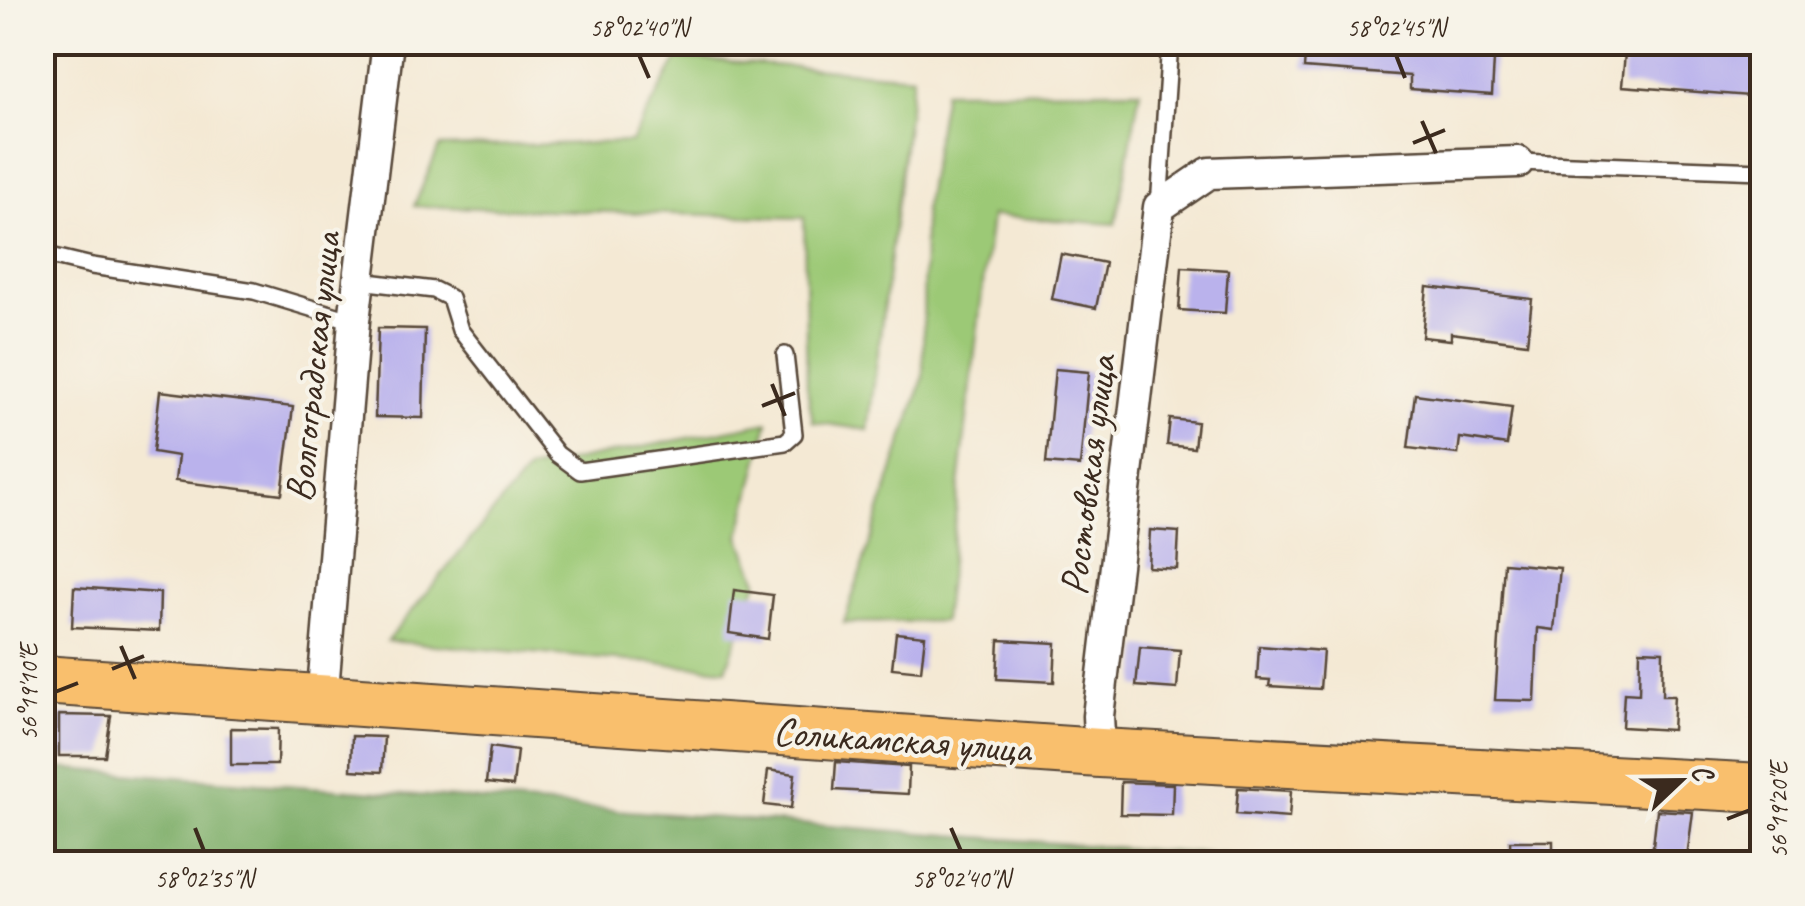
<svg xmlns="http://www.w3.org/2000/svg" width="1805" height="906" viewBox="0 0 1805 906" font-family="Caveat,sans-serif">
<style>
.green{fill:#9cc976;stroke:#6c7a4a;stroke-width:2.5}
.forest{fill:#7dad67;stroke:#5c6c42;stroke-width:2.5}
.building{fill:#bab2ec}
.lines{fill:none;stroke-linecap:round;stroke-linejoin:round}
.service-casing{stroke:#574739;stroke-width:20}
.minor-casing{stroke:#574739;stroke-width:35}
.primary-casing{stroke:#574739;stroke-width:52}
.service{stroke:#fff;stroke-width:15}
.minor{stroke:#fff;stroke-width:30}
.primary{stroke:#f9bf6d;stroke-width:48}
.ticks{fill:none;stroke:#3b2a1e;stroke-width:4}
.labels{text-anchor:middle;stroke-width:8;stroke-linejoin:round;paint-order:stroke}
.street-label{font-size:40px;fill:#3b2a1e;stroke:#f7f3e8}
.neatline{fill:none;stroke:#3b2a1e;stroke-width:4}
.ticks-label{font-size:25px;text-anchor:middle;fill:#3b2a1e}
</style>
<rect width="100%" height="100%" fill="#f7f3e8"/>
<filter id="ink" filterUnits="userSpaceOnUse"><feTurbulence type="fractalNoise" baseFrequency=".01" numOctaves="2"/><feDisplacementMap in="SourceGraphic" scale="20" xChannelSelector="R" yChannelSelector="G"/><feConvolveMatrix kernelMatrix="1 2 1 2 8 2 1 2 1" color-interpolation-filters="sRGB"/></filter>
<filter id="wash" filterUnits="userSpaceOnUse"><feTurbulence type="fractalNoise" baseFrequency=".0048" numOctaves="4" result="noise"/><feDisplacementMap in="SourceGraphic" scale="40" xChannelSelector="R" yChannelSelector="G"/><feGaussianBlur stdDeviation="2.25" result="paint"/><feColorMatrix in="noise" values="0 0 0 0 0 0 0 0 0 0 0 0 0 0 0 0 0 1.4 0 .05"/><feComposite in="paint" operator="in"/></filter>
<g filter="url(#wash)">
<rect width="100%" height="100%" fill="#f4e9d4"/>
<!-- green -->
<g class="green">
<path d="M678,58l235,18 -45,354 -55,-8 -6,-35 -3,-169 -390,-12 25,-59 192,-5z"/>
<path d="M1140,90l-24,134 -125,-8 -48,405 -99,2 79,-245 1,-168 20,-119z"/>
<path d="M768,422l-28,114 18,45 -32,88 -339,-28 141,-171z"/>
</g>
<!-- forest -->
<path class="forest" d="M42,767h1l1277,96h-1277z"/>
<g id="blocks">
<!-- building -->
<g class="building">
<path d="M1306,42h189l-3,53 -82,-6v-13l-106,-8z"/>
<path d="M1626,42h136v55l-140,-11z"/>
<path d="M1061,254l44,9 -9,45 -44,-9z"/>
<path d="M1182,267l46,3 -3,43 -46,-3z"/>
<path d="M1427,287l105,12 -5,44 -76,-10v7l-29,-3z"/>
<path d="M378,328l47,1 -2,89 -48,-1z"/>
<path d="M1055,369l34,3 -9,94 -34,-3z"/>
<path d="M160,391l133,16 -11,87 -107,-13 3,-25 -25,-4z"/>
<path d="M1415,394l97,13 -5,38 -47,-7 -2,16 -50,-6z"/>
<path d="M1170,419l27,3 -3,26 -27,-3z"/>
<path d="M1150,530l29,2 -2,37 -29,-2z"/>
<path d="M1504,563l56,5 -6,62 -16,-2 -3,73 -40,-1z"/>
<path d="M74,587l86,6 -1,38 -87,-4z"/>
<path d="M734,590l39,5 -5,44 -39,-6z"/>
<path d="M896,633l29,3 -4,35 -29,-3z"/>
<path d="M999,640l57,3 -2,39 -57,-3z"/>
<path d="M1259,646l64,5 -3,38 -51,-3 1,-6 -13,-1z"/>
<path d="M1140,647l40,3 -3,39 -41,-3z"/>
<path d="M1640,650l23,1 -1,45h12l-2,34 -50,-3 2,-34 15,1z"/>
<path d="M59,715l52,1 -6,40h-46z"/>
<path d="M231,728l47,1 -1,36h-46z"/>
<path d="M352,736l32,1 -2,35 -31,-2z"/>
<path d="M490,747l27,4 -4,35 -27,-3z"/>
<path d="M836,762l73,5 -1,27 -74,-4z"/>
<path d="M768,770l27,4 -4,34 -27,-3z"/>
<path d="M1121,782l52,2 -1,31 -52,-1z"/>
<path d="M1238,788l53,3 -2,27 -53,-4z"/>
<path d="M1657,810l36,2 -6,46 -35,-4z"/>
<path d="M1510,841h43v23h-42z"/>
</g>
</g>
</g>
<g filter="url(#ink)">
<use href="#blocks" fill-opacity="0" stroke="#574739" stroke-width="2.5"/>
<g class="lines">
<!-- service casing -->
<g class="service-casing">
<g id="service">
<path d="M1518,162l244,9"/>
<path d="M1159,207l11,-165"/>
<path d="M42,254l50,12 162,25 100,30"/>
<path d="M360,281l74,9 16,8 10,32 97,124 23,17 205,-29 9,-8 -9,-79"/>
</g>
</g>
<!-- minor casing -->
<g class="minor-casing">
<g id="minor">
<path d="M322,701l32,-380 34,-279"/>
<path d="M1100,753l-2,-37 61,-509 50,-34 309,-11"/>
</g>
</g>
<!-- primary casing -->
<g class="primary-casing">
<path id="primary" d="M42,680l1058,73 662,35"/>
</g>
<!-- service -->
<use href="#service" class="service"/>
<!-- minor -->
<use href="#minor" class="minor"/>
<!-- primary -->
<use href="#primary" class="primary"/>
</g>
</g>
<!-- ticks -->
<path class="ticks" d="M639,55l10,23M1396,55l9,23M1422,121l14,32M1413,143l32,-13M772,384l13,32M762,406l33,-13M121,646l14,33M112,669l32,-13M55,692l23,-9M1727,819l23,-9M195,828l9,23M951,828l10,23"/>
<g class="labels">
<!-- street labels -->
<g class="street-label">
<text transform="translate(312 367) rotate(-84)" y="14">Волгоградская улица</text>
<text transform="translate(1087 475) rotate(-83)" y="14">Ростовская улица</text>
<text transform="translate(902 739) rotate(4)" y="14">Соликамская улица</text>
</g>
</g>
<!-- margin -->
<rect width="1805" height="906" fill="none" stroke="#f7f3e8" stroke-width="110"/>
<!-- north arrow -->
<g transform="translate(1680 781) rotate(68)" stroke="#f7f3e8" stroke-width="8" paint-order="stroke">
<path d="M0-8L18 38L0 25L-18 38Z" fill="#3b2a1e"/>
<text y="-15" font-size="28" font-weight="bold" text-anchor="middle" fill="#3b2a1e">С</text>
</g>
<rect x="55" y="55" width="1695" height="796" class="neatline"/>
<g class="ticks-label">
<text x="639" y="36">58°02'40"N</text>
<text x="1396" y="36">58°02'45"N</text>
<text transform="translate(28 692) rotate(-90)" y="9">56°19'10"E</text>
<text transform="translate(1778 810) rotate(-90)" y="9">56°19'20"E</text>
<text x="204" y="887">58°02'35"N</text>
<text x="961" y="887">58°02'40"N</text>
</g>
</svg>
